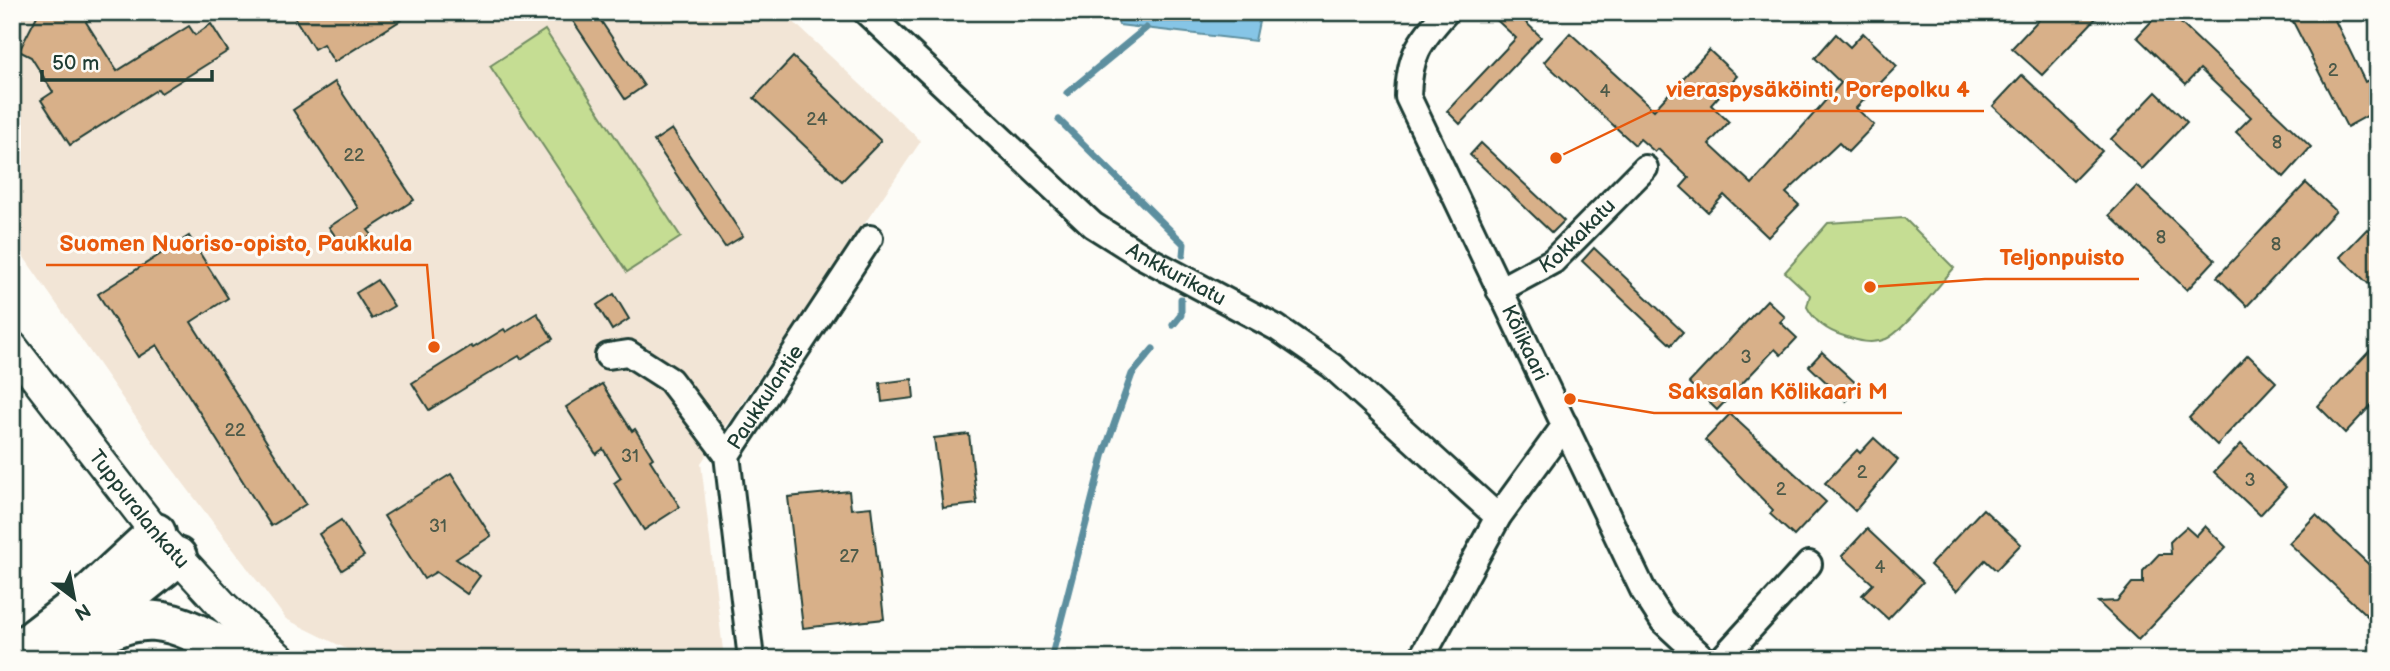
<svg xmlns="http://www.w3.org/2000/svg" width="2390" height="671" viewBox="0 0 2390 671" font-family="'Balsamiq Sans',sans-serif">
<style>
.built{fill:#f2e5d6}
.green{fill:#c5dd93;stroke:#728d64;stroke-width:2}
.water{fill:#86c5e6;stroke:#5d8f9f;stroke-width:2}
.lines{fill:none;stroke-linecap:round;stroke-linejoin:round}
.stream{stroke:#5d8f9f;stroke-width:7}
.building{fill:#d8b089;stroke:#1f3d34;stroke-width:2}
.minor-casing{stroke:#1f3d34;stroke-width:30}
.tertiary-casing{stroke:#1f3d34;stroke-width:35}
.trunk-casing{stroke:#1f3d34;stroke-width:44}
.minor{stroke:#fdfcf7;stroke-width:24}
.tertiary{stroke:#fdfcf7;stroke-width:30}
.trunk{stroke:#fdfcf7;stroke-width:38}
.labels{text-anchor:middle;stroke-width:6;stroke-linejoin:round;paint-order:stroke}
.number-label{font-size:18px;fill:#4d5a49}
.street-label{font-size:21px;fill:#1f3d34;stroke:#fdfcf7}
.leader{fill:none;stroke:#e8590c;stroke-width:2.5}
.callout-dot{fill:#e8590c;stroke:#fdfcf7;stroke-width:2.5}
.callout-label{font-size:23px;text-anchor:middle;font-weight:bold;fill:#e8590c;stroke:#fdfcf7;stroke-width:6;stroke-linejoin:round;paint-order:stroke}
</style>
<rect width="100%" height="100%" fill="#fdfcf7"/>
<filter id="ink" filterUnits="userSpaceOnUse"><feTurbulence type="fractalNoise" baseFrequency=".0143" numOctaves="2"/><feDisplacementMap in="SourceGraphic" scale="14" xChannelSelector="R" yChannelSelector="G"/><feConvolveMatrix kernelMatrix="1 2 1 2 8 2 1 2 1" color-interpolation-filters="sRGB"/></filter>
<g filter="url(#ink)">
<!-- built -->
<path class="built" d="M12,12h771l138,129 -220,322 23,196h-357l-81,-40 -124,-164 -150,-215z"/>
<!-- green -->
<g class="green">
<path d="M545,30l136,207 -54,35 -137,-206z"/>
<path d="M1904,218l50,50c-15,17 -50,63 -68,71 -14,6 -28,2 -42,-3 -17,-5 -29,-14 -37,-29l3,-12 -25,-23 43,-49z"/>
</g>
<!-- water -->
<path class="water" d="M1114,12h147l-6,29 -136,-16z"/>
<g class="lines">
<!-- stream -->
<g class="stream">
<path d="M1067,93l79,-65"/>
<path d="M1059,120l125,124 -1,11"/>
<path d="M1173,325l8,-10v-16"/>
<path d="M1051,659l53,-206 28,-79 21,-25"/>
</g>
</g>
<!-- building -->
<g class="building">
<path d="M39,12h53l-6,10 31,49 72,-45 6,9 16,-11 17,27 -67,42 -3,-4 -88,56 -29,-45 12,-8 -22,-35 -12,-6z"/>
<path d="M291,12h123l-80,50 -11,-18 -9,5z"/>
<path d="M567,12h28l49,74 -19,13z"/>
<path d="M1488,12h27l26,25 -81,87 -13,-13 69,-73z"/>
<path d="M2046,12h56l-60,63 -30,-27z"/>
<path d="M2160,12h9l142,135 -27,30 -48,-45 15,-15 -51,-48 -14,15 -49,-47z"/>
<path d="M2288,12h43l34,70 13,-7v35l-31,17z"/>
<path d="M1570,33l84,77 55,-60 28,26 -26,29 18,17 -20,22 43,40 89,-101 -26,-25 21,-24 14,13 13,-14 34,33 -41,42 18,17 -26,27 -9,-9 -53,50 13,12 -31,32 -44,-42 -16,17 -27,-25 8,-9 -31,-29 -3,3 -15,-13 -5,6 -91,-83z"/>
<path d="M793,57l88,84 -39,40 -88,-83z"/>
<path d="M2022,75l80,76 -29,30 -80,-75z"/>
<path d="M335,82l79,118 -46,30 4,5 -26,17 -17,-25 29,-19 -65,-98z"/>
<path d="M2156,92l31,30 -45,47 -31,-30z"/>
<path d="M672,129l71,107 -18,11 -71,-106z"/>
<path d="M1481,143l83,78 -12,12 -82,-78z"/>
<path d="M2306,183l30,28 -89,95 -30,-29z"/>
<path d="M2137,186l78,74 -28,30 -78,-75z"/>
<path d="M2367,229l11,11v53l-38,-36z"/>
<path d="M189,236l39,62 -37,24 115,182 -35,22 -114,-181 -19,12 -40,-63z"/>
<path d="M1594,248l89,84 -12,13 -89,-84z"/>
<path d="M377,280l17,26 -22,13 -16,-26z"/>
<path d="M614,294l15,25 -17,11 -15,-25z"/>
<path d="M1767,300l18,17 -5,5 17,16 -16,17 -6,-6 -58,61 -28,-27z"/>
<path d="M537,313l16,26 -32,20 -2,-3 -31,18 -59,36 -17,-27 59,-37 2,2 31,-19 2,3z"/>
<path d="M2378,342v56l-33,35 -27,-27z"/>
<path d="M1822,352l38,35 -14,14 -37,-35z"/>
<path d="M2248,355l28,27 -59,63 -28,-27z"/>
<path d="M912,379l2,19 -32,4 -2,-19z"/>
<path d="M602,384l30,47 3,-2 18,29 -3,2 30,47 -36,23 -30,-47 7,-5 -18,-29 -7,5 -30,-47z"/>
<path d="M1730,414l96,88 -32,34 -24,-22 3,-4 -68,-70z"/>
<path d="M969,434l8,70 -34,4 -9,-70z"/>
<path d="M1874,438l24,22 -43,51 -30,-28 32,-33 3,3z"/>
<path d="M2241,444l45,43 -26,28 -46,-43z"/>
<path d="M451,474l40,62 -35,23 24,17 -13,18 -31,-22 -12,7 -40,-63z"/>
<path d="M849,491l2,18 20,-2 13,112 -81,9 -15,-131z"/>
<path d="M1983,509l38,35 -25,26 -11,-10 -28,31 -27,-26z"/>
<path d="M2316,515l62,58v53l-89,-83z"/>
<path d="M341,520l23,36 -22,14 -23,-36z"/>
<path d="M2205,526l21,21 -88,93 -40,-38 19,-1 15,-18h11v-12l16,-17h12l-1,-12 5,-5 11,-10 10,9z"/>
<path d="M1867,529l56,53 -35,37 -26,-24 11,-11 -31,-28z"/>
</g>
<g class="lines">
<!-- minor casing -->
<g class="minor-casing">
<g id="minor">
<path id="s1" d="M866,12l227,213 49,31 135,72 55,38 166,151"/>
<path id="s2" d="M1446,12c-27,30 -37,44 -38,85l235,493 20,31 41,38"/>
<path id="s3" d="M1499,290l54,-29 92,-93"/>
<path d="M608,356l20,-3 42,27 57,75"/>
<path id="s4" d="M751,659l-24,-204 143,-217"/>
<path d="M1421,659l77,-142 67,-92"/>
<path d="M1722,659l87,-95"/>
</g>
</g>
<!-- tertiary casing -->
<g class="tertiary-casing">
<g id="tertiary">
<path id="s5" d="M12,347l144,186 68,74 56,52"/>
</g>
</g>
<!-- trunk casing -->
<g class="trunk-casing">
<g id="trunk">
<path d="M87,629l90,-72"/>
<path d="M12,656l66,-51 78,-72"/>
<path d="M65,659c74,-57 103,-45 177,0"/>
</g>
</g>
<!-- minor -->
<use href="#minor" class="minor"/>
<!-- tertiary -->
<use href="#tertiary" class="tertiary"/>
<!-- trunk -->
<use href="#trunk" class="trunk"/>
</g>
</g>
<g class="labels">
<!-- number labels -->
<g class="number-label">
<text x="2333" y="76">2</text>
<text x="1605" y="97">4</text>
<text x="817" y="125">24</text>
<text x="2277" y="148">8</text>
<text x="354" y="161">22</text>
<text x="2161" y="243">8</text>
<text x="2276" y="250">8</text>
<text x="1746" y="363">3</text>
<text x="235" y="436">22</text>
<text x="630" y="462">31</text>
<text x="1862" y="478">2</text>
<text x="2250" y="486">3</text>
<text x="1781" y="495">2</text>
<text x="438" y="532">31</text>
<text x="849" y="562">27</text>
<text x="1880" y="573">4</text>
</g>
<!-- street labels -->
<g class="street-label">
<text dy="7" stroke="none"><textPath href="#s3" startOffset="96">Kokkakatu</textPath></text>
<text dy="7" stroke="none"><textPath href="#s1" startOffset="408">Ankkurikatu</textPath></text>
<text dy="7" stroke="none"><textPath href="#s2" startOffset="368">Kölikaari</textPath></text>
<text dy="7" stroke="none"><textPath href="#s4" startOffset="275">Paukkulantie</textPath></text>
<text dy="7" stroke="none"><textPath href="#s5" startOffset="206">Tuppuralankatu</textPath></text>
</g>
</g>
<!-- callouts -->
<path class="leader" d="M1556 158L1653 111H1984M434 347L427 265H46M1870 287L1985 279H2139M1570 399L1654 413H1902"/>
<g class="callout-dot">
<circle cx="1556" cy="158" r="7"/>
<circle cx="434" cy="347" r="7"/>
<circle cx="1870" cy="287" r="7"/>
<circle cx="1570" cy="399" r="7"/>
</g>
<g class="callout-label">
<text x="1818" y="97">vieraspysäköinti, Porepolku 4</text>
<text x="236" y="251">Suomen Nuoriso-opisto, Paukkula</text>
<text x="2062" y="265">Teljonpuisto</text>
<text x="1778" y="399">Saksalan Kölikaari M</text>
</g>
<!-- margin -->
<rect width="2390" height="671" fill="none" stroke="#fdfcf7" stroke-width="42"/>
<rect x="21" y="21" width="2348" height="629" fill="none" stroke="#1f3d34" stroke-width="2.5" filter="url(#ink)"/>
<!-- north arrow -->
<g transform="translate(74 598) rotate(148)" stroke="#fdfcf7" stroke-width="5" paint-order="stroke">
<path d="M0-5L12 26L0 18L-12 26Z" fill="#1f3d34"/>
<text y="-10" font-size="19" font-weight="bold" text-anchor="middle" fill="#1f3d34">N</text>
</g>
<!-- scale -->
<path d="M42 70v10h170v-10" fill="none" stroke="#1f3d34" stroke-width="3.5"/>
<text x="52" y="70" font-size="21" fill="#1f3d34" stroke="#fdfcf7" stroke-width="5" paint-order="stroke">50 m</text>
</svg>
